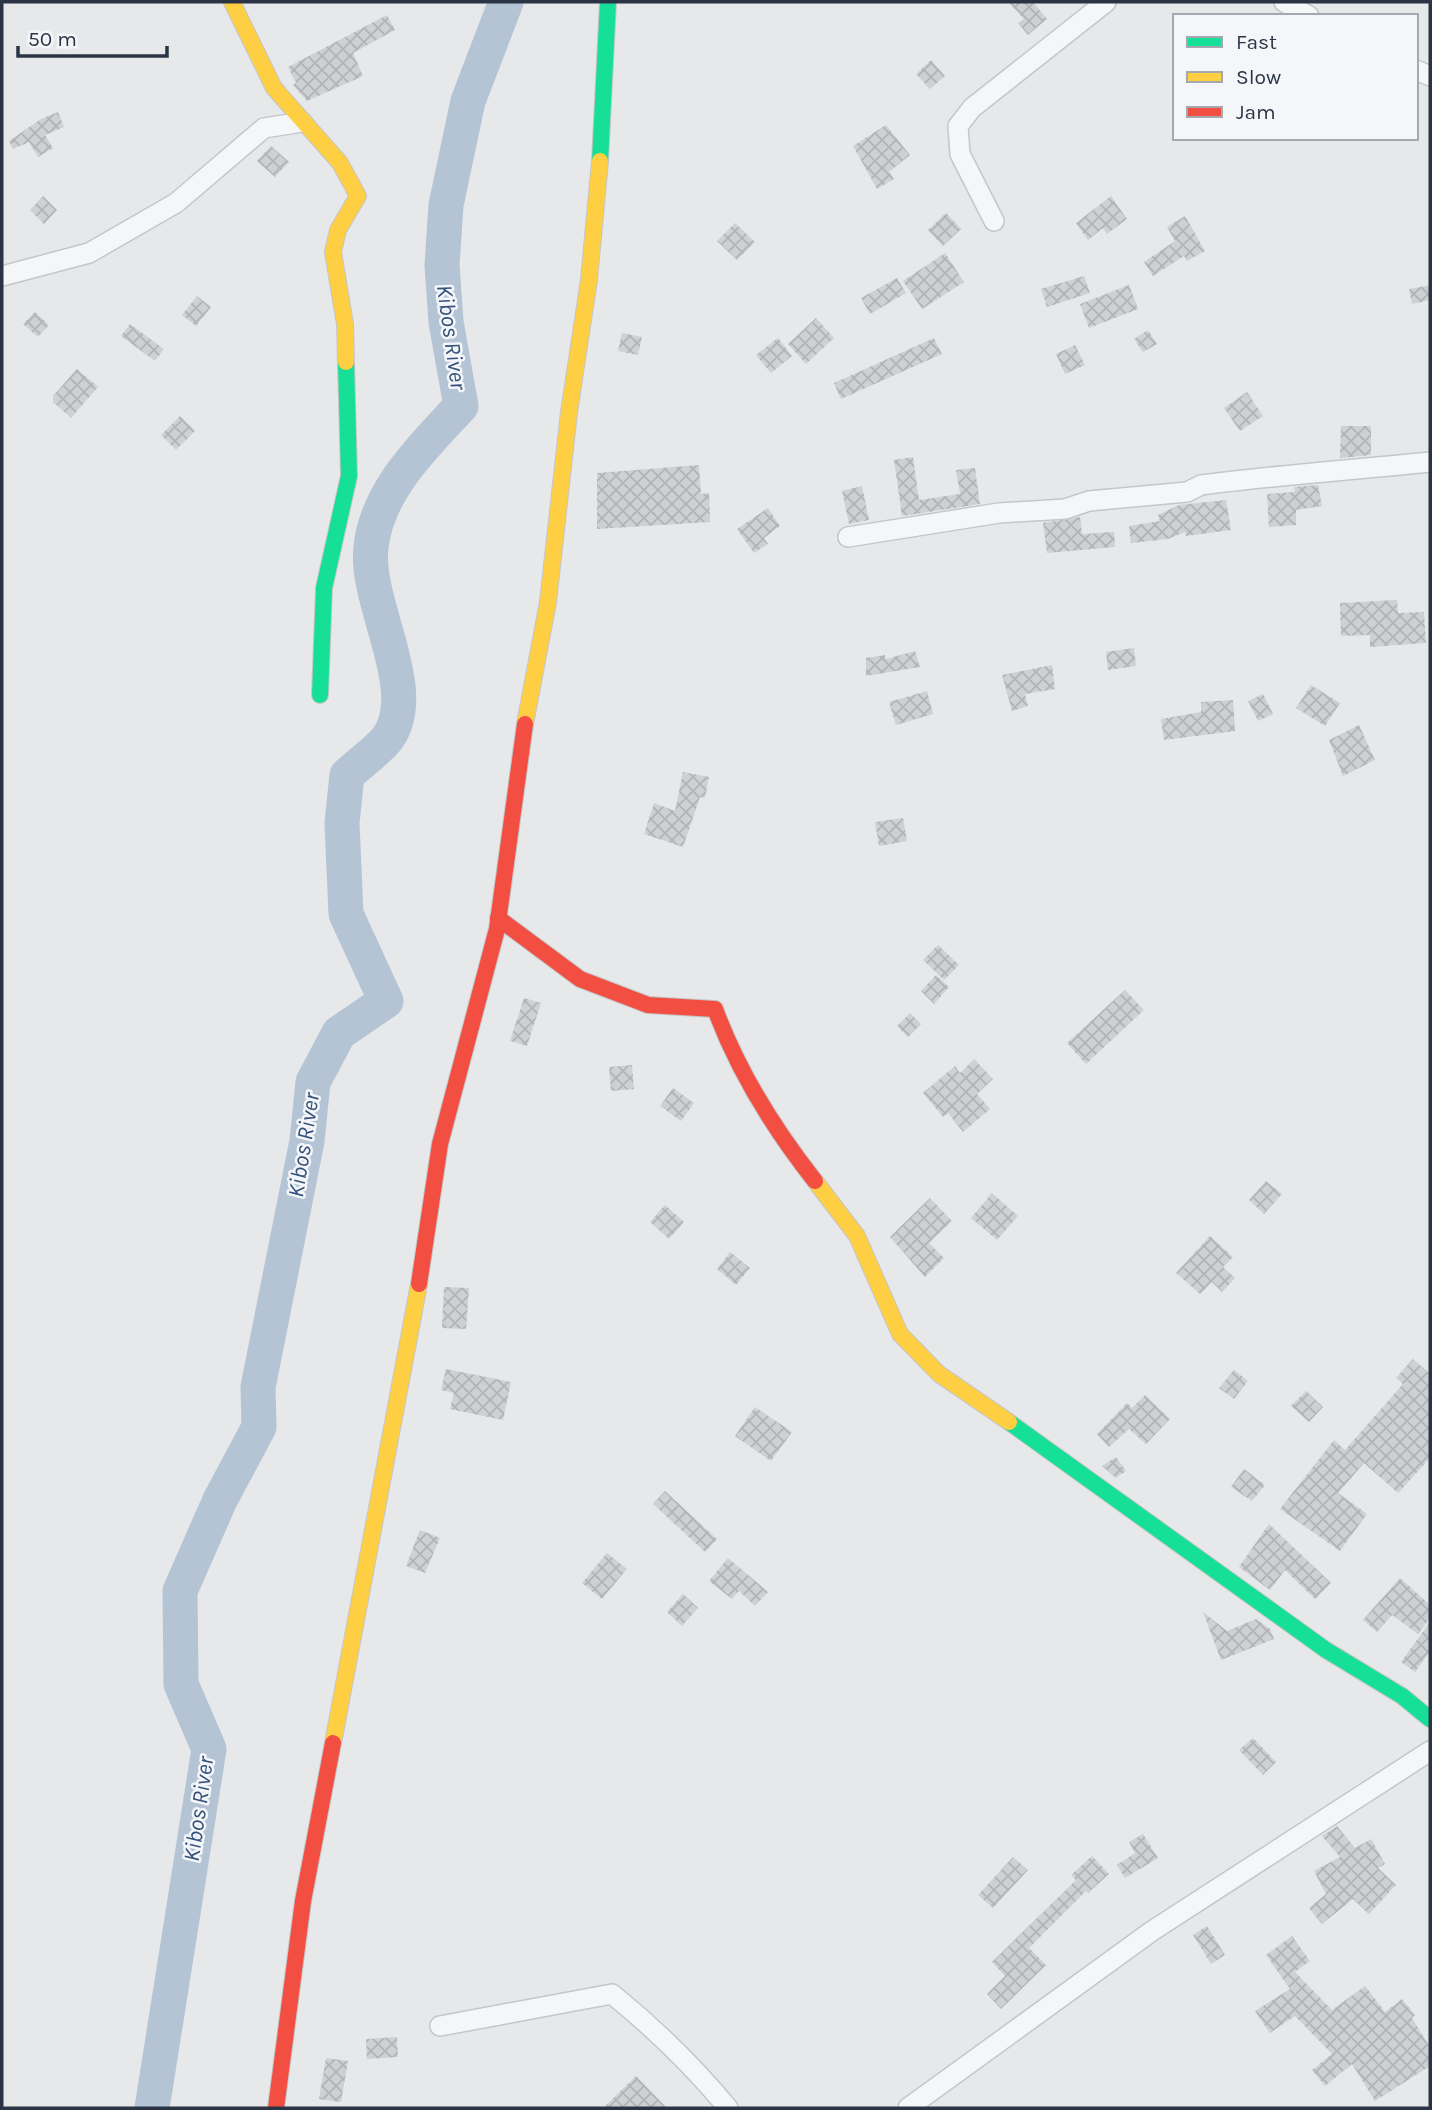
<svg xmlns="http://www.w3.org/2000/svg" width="1432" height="2110" viewBox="0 0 1432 2110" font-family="Karla,sans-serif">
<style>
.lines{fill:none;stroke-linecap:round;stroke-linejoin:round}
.river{stroke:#b4c4d5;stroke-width:35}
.building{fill:url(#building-cross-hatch)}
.street-casing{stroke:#c4c6c8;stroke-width:22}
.fast-casing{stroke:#c4c6c8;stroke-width:18}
.slow-casing{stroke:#c4c6c8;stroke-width:18}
.jam-casing{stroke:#c4c6c8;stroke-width:18}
.street{stroke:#f5f6f7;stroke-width:19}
.fast{stroke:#16e098;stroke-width:16}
.slow{stroke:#ffcf43;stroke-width:16}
.jam{stroke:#f24e42;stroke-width:16}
.labels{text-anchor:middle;stroke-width:5;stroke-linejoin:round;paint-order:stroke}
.water-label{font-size:23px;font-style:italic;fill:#34527a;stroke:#f4f6f9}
</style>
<defs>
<pattern id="building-cross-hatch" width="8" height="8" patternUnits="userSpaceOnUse" patternTransform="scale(1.75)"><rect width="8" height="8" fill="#ced0d3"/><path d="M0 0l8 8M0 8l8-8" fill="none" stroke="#b1b3b6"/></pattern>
</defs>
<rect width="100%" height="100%" fill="#e6e8ea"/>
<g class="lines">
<!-- river -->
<path class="river" d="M152,2108l57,-359 -28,-65 -1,-93 40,-91 39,-73 -1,-40 49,-246 6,-59 26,-49 47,-32 -40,-87 -4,-91 5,-48c13,-12 29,-23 40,-36 36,-48 -23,-136 -16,-192 6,-57 53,-101 90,-141l-15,-84 -4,-57 4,-60 22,-104 38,-99"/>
</g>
<!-- building -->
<g class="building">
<path d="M1008,2h25l14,17 -19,16 -10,-12 6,-4z"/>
<path d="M387,15l8,15 -42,23 10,23 -56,25 -14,-16 3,-2 -8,-16z"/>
<path d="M931,60l14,16 -15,13 -14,-15z"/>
<path d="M58,112l6,15 -19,8 8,13 -15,9 -9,-15 -16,7 -4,-8 32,-22z"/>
<path d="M886,125l24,30 -21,17 5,7 -17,10 -24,-43z"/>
<path d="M271,146l18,16 -14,15 -18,-16z"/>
<path d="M43,196l14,14 -13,14 -14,-14z"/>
<path d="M1111,196l16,23 -20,15 -4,-6 -15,12 -12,-17z"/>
<path d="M946,213l15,16 -18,17 -15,-16z"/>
<path d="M1185,216l20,35 -18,10 -3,-5 -31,20 -9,-14 31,-21 -8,-14z"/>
<path d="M735,223l20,19 -18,18 -20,-19z"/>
<path d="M945,253l19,29 -42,27 -19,-28z"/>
<path d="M1084,276l6,17 -43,14 -6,-18z"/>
<path d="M897,278l9,15 -36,21 -9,-16z"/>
<path d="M1129,285l9,24 -49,19 -9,-24z"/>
<path d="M1430,285v15l-18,4 -3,-15z"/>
<path d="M197,296l14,11 -15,19 -14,-11z"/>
<path d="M35,312l14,13 -11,12 -15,-13z"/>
<path d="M816,318l18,20 -28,26 -18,-20z"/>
<path d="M130,324l34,25 -9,12 -34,-25z"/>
<path d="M1148,330l9,14 -14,8 -9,-13z"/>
<path d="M622,333l20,4 -4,18 -20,-4z"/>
<path d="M778,338l14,18 -21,17 -15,-18z"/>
<path d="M934,338l8,16 -101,45 -7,-16z"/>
<path d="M1075,345l10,20 -20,9 -9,-20z"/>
<path d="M77,369l21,18 -27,31 -18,-16v-6z"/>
<path d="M1247,392l16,24 -23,15 -16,-23z"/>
<path d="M180,416l15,15 -19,19 -15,-15z"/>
<path d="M1341,426h30v29l-31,3z"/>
<path d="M913,457l6,43 41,-6 -4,-24 19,-2 5,36 -78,12 -8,-56z"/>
<path d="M699,465l2,29 8,-1 1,29 -113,7v-56z"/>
<path d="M1318,485l4,21 -26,4v15l-27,2 -2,-33 28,-2 -1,-5z"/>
<path d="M862,486l7,34 -20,4 -7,-33z"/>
<path d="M1226,500l5,30 -45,6 -1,-4 -17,7 -37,4 -2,-17 31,-5 -2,-6 21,-10z"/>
<path d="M768,508l12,18 -16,12 4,6 -14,9 -17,-24z"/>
<path d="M1080,517l2,17 32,-2 1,15 -68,6 -4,-30z"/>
<path d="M1397,600l1,13 26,-1 2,31 -56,4v-12l-29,1 -1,-33z"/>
<path d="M1134,648l2,18 -28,4 -2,-18z"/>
<path d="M915,651l5,16 -54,9v-18l19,-3 1,4z"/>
<path d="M1052,665l3,24 -30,5 3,12 -16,5 -10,-36z"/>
<path d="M1311,685l29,18 -15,23 -29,-18z"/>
<path d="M927,691l6,23 -37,11 -7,-23z"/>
<path d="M1263,694l10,20 -15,7 -10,-20z"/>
<path d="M1233,700l2,31 -71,9 -3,-21 40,-7v-10z"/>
<path d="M1359,725l16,35 -32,16 -14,-36z"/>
<path d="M683,772l26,5 -4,21 -5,-1 -17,50 -39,-13 10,-31 21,8z"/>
<path d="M903,818l4,23 -28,5 -4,-24z"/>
<path d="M938,945l21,20 -15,15 -21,-20z"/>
<path d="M936,975l13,12 -15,17 -13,-13z"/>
<path d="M1125,990l19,20 -58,54 -19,-21z"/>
<path d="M524,998l17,5 -14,43 -17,-5z"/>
<path d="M910,1013l11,11 -13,13 -11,-11z"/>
<path d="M974,1059l19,20 -16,15 13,15 -27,23 -15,-19 -5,4 -20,-24 32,-27 5,7z"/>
<path d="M632,1065l2,24 -23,2 -2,-24z"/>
<path d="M673,1088l21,15 -13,18 -21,-15z"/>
<path d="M1266,1181l16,13 -18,20 -15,-14z"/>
<path d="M992,1193l26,23 -21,24 -26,-22z"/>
<path d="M930,1198l22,23 -23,22 15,15 -19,19 -35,-40z"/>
<path d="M665,1205l19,17 -15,17 -19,-17z"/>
<path d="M1210,1236l23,21 -10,10 12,11 -13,14 -10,-10 -12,12 -24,-21z"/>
<path d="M730,1252l20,16 -14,17 -19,-16z"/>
<path d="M444,1287l25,1 -3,41 -24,-1z"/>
<path d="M1413,1359l17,15v84l-32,35 -34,-30 -26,30 29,21 -27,37 -60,-42 54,-69 11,10 58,-66 -7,-6z"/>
<path d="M446,1369l65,13 -8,38 -53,-11 4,-16 -13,-3z"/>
<path d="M1234,1370l14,11 -14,18 -15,-11z"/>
<path d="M1306,1391l17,16 -14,15 -18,-16z"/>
<path d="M1145,1395l25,24 -24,25 -17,-15 -20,18 -12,-13 30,-31 5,5z"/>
<path d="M755,1407l37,25 -21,29 -36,-25z"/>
<path d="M1116,1457l10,14 -10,7 -14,-12z"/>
<path d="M1244,1469l21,16 -13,16 -21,-14z"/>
<path d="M665,1491l52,48 -12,13 -52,-48z"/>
<path d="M1269,1524l62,59 -16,16 -30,-29 -15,20 -31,-23z"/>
<path d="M420,1530l20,8 -15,35 -19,-7z"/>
<path d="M607,1553l20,16 -25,30 -20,-16z"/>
<path d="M728,1558l40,34 -13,14 -16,-15 -7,8 -23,-18z"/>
<path d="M1400,1578l30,27v13l-12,16 -26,-19 -15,17 -14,-12z"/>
<path d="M683,1594l15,14 -16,18 -15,-14z"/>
<path d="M1203,1612l24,19 29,-12 14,10 4,10 -53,21z"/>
<path d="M1430,1622v29l-15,21 -14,-10z"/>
<path d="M1253,1738l23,24 -13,13 -24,-25z"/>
<path d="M1337,1826l18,22 16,-9 14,25 -7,4 18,17 -27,29 -16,-15 -31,25 -13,-16 17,-14 -12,-23 26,-14 -18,-21z"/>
<path d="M1143,1834l15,24 -33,20 -8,-13 18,-12 -6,-11z"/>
<path d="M1092,1856l17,18 -21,19 -2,-2 -57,57 17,17 -45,44 -14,-15 18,-18 -13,-14 84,-82 -5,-5z"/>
<path d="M1013,1857l15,13 -35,38 -15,-13z"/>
<path d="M1207,1926l18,29 -14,9 -18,-29z"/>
<path d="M1292,1936l18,25 -15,11 37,38 33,-24 20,26 17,-13 13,16 -3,3 18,29v19l-55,35 -23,-37 -27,22 -13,-16 20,-16 -37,-38 -25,17 -15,-22 35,-22 -24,-34z"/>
<path d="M397,2037l1,20 -31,2 -1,-20z"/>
<path d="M326,2058l22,3 -7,41 -22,-3z"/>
<path d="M636,2076l31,32h-64z"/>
</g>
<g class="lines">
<!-- street casing -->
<g class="street-casing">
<g id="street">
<path d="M1284,2l25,14"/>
<path d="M1416,70l14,6"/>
<path d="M994,221l-34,-67 -2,-28 14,-18 134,-106"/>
<path d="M2,276l87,-23 87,-50 88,-75 38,-6"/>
<path d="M848,537l151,-24 66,-4 24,-8 98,-9 14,-7c76,-10 152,-15 229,-23"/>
<path d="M440,2026l172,-32c42,34 81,72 116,114"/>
<path d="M908,2108l244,-177 278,-180"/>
</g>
</g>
<!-- fast casing -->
<g class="fast-casing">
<g id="fast">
<path d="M600,161l8,-159"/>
<path d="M320,695l4,-107 25,-112 -3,-114"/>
<path d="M1009,1422l317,228 76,46 28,23"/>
</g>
</g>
<!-- slow casing -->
<g class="slow-casing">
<g id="slow">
<path d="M232,2l42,86 66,75 18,33 -20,34 -5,22 12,72 1,38"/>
<path d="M525,724l23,-122 21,-190 20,-132 11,-119"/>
<path d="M815,1181l42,55 43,98 39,40 70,48"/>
<path d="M333,1743l86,-459"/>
</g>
</g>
<!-- jam casing -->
<g class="jam-casing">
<g id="jam">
<path d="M498,918l82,61 68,26 67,4c23,62 59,120 100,172"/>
<path d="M419,1284l21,-140 57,-215 28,-205"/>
<path d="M276,2108l27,-207 30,-158"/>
</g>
</g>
<!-- street -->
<use href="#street" class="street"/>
<!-- fast -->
<use href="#fast" class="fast"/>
<!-- slow -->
<use href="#slow" class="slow"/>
<!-- jam -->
<use href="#jam" class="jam"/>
</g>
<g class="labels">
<!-- water labels -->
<g class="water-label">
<text transform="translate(452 337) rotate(82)" y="8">Kibos River</text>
<text transform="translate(303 1145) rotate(-81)" y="8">Kibos River</text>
<text transform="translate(198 1809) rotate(-82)" y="8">Kibos River</text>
</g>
</g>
<!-- border -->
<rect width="1432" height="2110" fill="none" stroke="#2b3445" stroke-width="7"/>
<!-- legend -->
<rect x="1173" y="14" width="245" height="126" fill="#f4f6f9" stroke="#a4a8b1" stroke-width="2"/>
<rect x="1187" y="37" width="35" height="10" fill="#16e098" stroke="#a4a8b1" stroke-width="2"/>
<text x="1236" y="49" font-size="21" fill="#2b3445">Fast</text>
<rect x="1187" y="72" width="35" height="10" fill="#ffcf43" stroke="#a4a8b1" stroke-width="2"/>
<text x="1236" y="84" font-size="21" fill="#2b3445">Slow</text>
<rect x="1187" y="107" width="35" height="10" fill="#f24e42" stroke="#a4a8b1" stroke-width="2"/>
<text x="1236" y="119" font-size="21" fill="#2b3445">Jam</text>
<!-- scale -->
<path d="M18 46v10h149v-10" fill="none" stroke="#2b3445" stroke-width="3.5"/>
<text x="28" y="46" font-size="21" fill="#2b3445" stroke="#f4f6f9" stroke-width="5" paint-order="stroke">50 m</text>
</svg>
